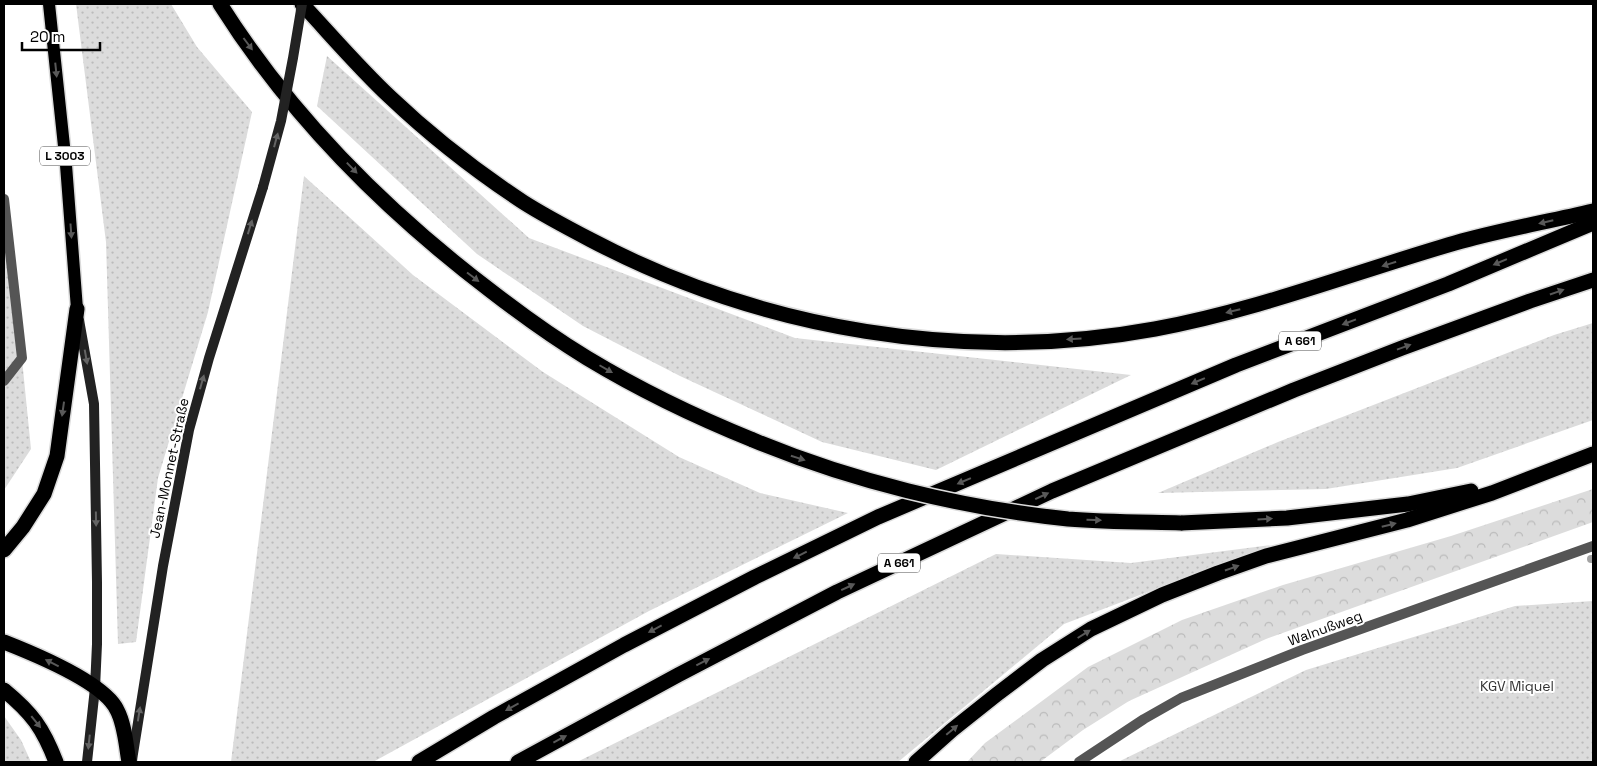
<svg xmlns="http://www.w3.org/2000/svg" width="1597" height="766" viewBox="0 0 1597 766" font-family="'Space Grotesk',sans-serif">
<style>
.green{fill:url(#green-dots)}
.forest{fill:url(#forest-crowns)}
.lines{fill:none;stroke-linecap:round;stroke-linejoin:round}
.stream{stroke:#a3a3a3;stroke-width:8}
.primary-casing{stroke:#dbdbdb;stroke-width:15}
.motorway-casing{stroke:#dbdbdb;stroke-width:18}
.service{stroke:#555;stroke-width:10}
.secondary{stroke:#222;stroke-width:10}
.primary{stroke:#000;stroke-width:12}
.motorway{stroke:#000;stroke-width:15}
.motorway-bridge-casing{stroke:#dbdbdb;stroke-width:18;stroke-linecap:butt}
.secondary-bridge{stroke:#222;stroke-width:10}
.motorway-bridge{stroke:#000;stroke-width:15}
.oneway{fill:#595959}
.oneway2{fill:#646464}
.labels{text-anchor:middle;stroke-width:4;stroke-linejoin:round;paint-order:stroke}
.shield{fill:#fff;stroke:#4c4c4c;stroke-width:1}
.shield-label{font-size:12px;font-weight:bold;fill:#000}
.street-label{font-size:14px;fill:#000;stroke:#fff}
.park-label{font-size:14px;fill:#333;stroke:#fff}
</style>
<defs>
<pattern id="green-dots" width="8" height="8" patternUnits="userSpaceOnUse" patternTransform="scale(1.25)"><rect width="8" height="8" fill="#dcdcdc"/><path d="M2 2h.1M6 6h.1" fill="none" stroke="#bbb" stroke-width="1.8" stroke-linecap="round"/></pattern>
<pattern id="forest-crowns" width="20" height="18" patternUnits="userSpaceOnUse" patternTransform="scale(1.25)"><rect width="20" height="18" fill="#dcdcdc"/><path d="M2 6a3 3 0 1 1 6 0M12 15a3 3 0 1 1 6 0" fill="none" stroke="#bbb"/></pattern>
</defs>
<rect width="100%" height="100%" fill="#fff"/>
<!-- green -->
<g class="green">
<path d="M76,4h95l26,43 55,65 -44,200 -50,166 -22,164 -18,2 -12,-402z"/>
<path d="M327,56l202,182 266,100 336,37 -195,95 -114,-28 -142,-66 -97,-50 -106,-72 -160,-148z"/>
<path d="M304,176l109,99 130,97 136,85 81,36 88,20 -199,98 -276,151h-142z"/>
<path d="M4,180l27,269 -27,41z"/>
<path d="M1593,323v97l-136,48 -131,21 -168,4 120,-51 276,-107z"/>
<path d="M1271,545l-207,79 -166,138h-321l419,-208 135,9z"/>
<path d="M1593,601v161h-475l188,-92 209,-64z"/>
<path d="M4,716l17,24 10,22h-27z"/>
</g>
<!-- forest -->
<path class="forest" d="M1593,489v33l-327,117 -137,62 -46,29 -43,32h-73l18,-19 103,-76 94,-47 101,-35 168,-49z"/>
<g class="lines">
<!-- stream -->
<path class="stream" d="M1591,559h2"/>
<!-- primary casing -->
<g class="primary-casing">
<path id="primary" d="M49,4l17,161 11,144"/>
</g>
<!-- motorway casing -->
<g class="motorway-casing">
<g id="motorway">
<path d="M220,4c70,111 167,208 271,287 31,24 63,47 96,67 53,32 109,59 166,82"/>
<path d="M302,4c29,31 57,64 88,93 41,39 86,74 133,105 22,14 45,26 68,38 171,90 374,124 564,89 103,-19 200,-57 300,-86 45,-13 92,-21 138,-32"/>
<path d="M1181,523l106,-5 121,-14 63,-13"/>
<path d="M4,550l19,-23 21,-33 13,-38 20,-147"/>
<path d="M4,642c28,11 100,40 113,68 8,15 9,36 12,52"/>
<path d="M4,690c28,23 39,38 52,72"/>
<path d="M419,762l75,-45 130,-72 131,-68 123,-60 358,-152 212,-81 145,-61"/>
<path d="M518,762l160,-87 159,-83 215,-101 242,-101 108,-42 128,-47 63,-21"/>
<path d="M916,762l36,-32 44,-35 46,-35 49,-31 71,-34 56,-22 48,-17 141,-36 85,-27 101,-39"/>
</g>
</g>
<!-- service -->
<g class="service">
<path d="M4,199l18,159 -18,23"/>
<path d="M1079,762l65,-43 37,-21 121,-48 291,-104"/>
</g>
<!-- secondary -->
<g class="secondary">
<path d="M79,320l15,84 3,178v62l-2,44 -8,74"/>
<path d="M132,760l31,-194 26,-136 20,-72 54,-171"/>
</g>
<!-- primary -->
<use href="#primary" class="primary"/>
<!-- motorway -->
<use href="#motorway" class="motorway"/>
<!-- motorway-bridge casing -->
<g class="motorway-bridge-casing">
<path id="motorway-bridge" d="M753,440c98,41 209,68 315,79 37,3 76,3 113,4"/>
</g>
<!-- secondary-bridge -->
<path class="secondary-bridge" d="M263,187l18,-66 12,-63 9,-54"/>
<!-- motorway-bridge -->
<use href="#motorway-bridge" class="motorway-bridge"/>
</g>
<!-- one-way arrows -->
<defs><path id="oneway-solid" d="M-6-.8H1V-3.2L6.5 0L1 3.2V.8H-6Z" transform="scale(1.25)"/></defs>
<g class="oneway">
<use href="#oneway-solid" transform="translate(248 44) rotate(53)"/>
<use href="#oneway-solid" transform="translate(56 70) rotate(84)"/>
<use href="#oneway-solid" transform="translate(352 168) rotate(46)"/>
<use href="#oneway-solid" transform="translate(1546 222) rotate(167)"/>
<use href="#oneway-solid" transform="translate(71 231) rotate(86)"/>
<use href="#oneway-solid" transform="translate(1500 262) rotate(157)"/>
<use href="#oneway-solid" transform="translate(1389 264) rotate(163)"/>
<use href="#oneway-solid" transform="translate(473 277) rotate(37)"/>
<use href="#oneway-solid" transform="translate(1557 292) rotate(-19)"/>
<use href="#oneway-solid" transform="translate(1233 311) rotate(166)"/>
<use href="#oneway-solid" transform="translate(1349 322) rotate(159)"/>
<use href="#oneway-solid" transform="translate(1074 339) rotate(177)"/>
<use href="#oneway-solid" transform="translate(1404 347) rotate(-20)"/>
<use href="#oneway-solid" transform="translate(606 369) rotate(30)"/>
<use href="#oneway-solid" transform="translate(1198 381) rotate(157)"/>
<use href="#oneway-solid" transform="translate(63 409) rotate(98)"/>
<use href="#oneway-solid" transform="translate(798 458) rotate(18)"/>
<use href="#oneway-solid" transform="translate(964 481) rotate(157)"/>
<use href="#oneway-solid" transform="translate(1042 496) rotate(-25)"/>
<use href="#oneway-solid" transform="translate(1265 519) rotate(-3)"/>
<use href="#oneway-solid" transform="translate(1094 520) rotate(2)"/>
<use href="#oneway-solid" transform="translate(1389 525) rotate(-14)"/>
<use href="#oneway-solid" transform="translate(800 555) rotate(154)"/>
<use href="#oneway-solid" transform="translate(1232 568) rotate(-19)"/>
<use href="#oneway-solid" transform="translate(848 587) rotate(-25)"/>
<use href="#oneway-solid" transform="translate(655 629) rotate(152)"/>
<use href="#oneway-solid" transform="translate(1084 634) rotate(-32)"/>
<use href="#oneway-solid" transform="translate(703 662) rotate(-27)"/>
<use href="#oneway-solid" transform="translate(52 663) rotate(-153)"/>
<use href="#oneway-solid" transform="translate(512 707) rotate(151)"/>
<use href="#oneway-solid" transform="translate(36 722) rotate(51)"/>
<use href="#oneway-solid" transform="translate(952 730) rotate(-40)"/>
<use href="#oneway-solid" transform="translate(560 739) rotate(-28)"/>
</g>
<g class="oneway2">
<use href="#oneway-solid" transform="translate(276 140) rotate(-75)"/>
<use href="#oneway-solid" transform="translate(250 227) rotate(-73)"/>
<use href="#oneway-solid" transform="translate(86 357) rotate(80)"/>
<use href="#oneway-solid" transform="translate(202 382) rotate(-74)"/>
<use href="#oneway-solid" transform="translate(96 519) rotate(89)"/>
<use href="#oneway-solid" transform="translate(139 714) rotate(-81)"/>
<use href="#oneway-solid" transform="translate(89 742) rotate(96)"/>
</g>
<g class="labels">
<!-- shield labels -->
<g class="shield">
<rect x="40" y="146.5" width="50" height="19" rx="4"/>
<rect x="1279" y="331.5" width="42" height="19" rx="4"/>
<rect x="878" y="553.5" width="42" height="19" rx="4"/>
</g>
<g class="shield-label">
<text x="65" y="160">L 3003</text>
<text x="1300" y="345">A 661</text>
<text x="899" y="567">A 661</text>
</g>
<!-- street labels -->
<g class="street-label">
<text transform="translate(169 468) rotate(-78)" y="5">Jean-Monnet-Straße</text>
<text transform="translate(1325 628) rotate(-20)" y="5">Walnußweg</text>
</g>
<!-- park labels -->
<g class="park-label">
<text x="1517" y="691">KGV Miquel</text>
</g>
</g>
<!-- border -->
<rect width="1597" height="766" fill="none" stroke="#000000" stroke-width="10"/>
<!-- scale -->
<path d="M22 42v8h78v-8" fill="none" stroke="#000000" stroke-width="2.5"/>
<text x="30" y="42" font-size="15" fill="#000000" stroke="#ffffff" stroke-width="4" paint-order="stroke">20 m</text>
</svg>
